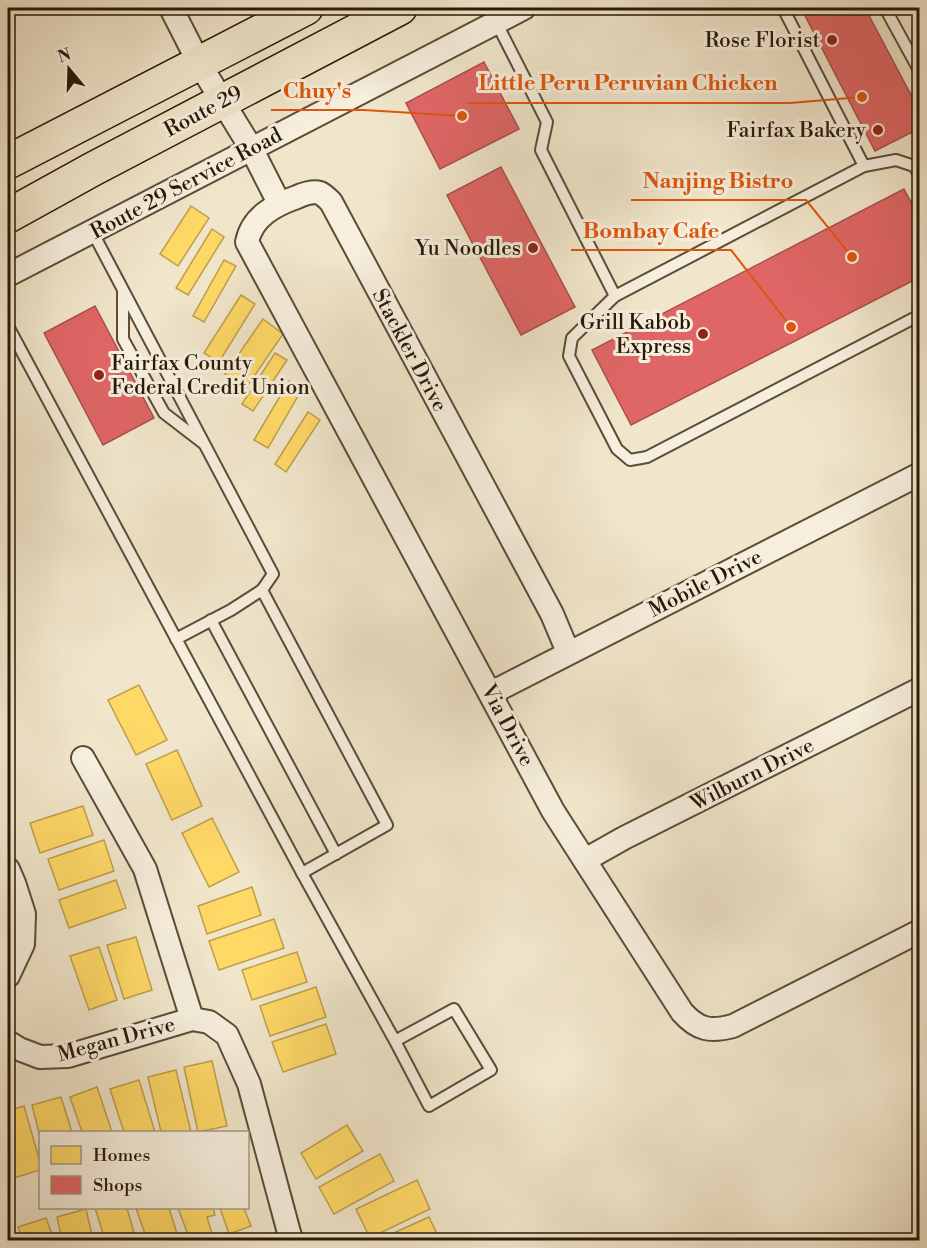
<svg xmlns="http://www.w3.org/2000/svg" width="927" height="1248" viewBox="0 0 927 1248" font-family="'Libre Bodoni',serif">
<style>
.homes{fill:#ffd966;stroke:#bf9f4a;stroke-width:1.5}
.shops{fill:#e06666;stroke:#a94f4a;stroke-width:1.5}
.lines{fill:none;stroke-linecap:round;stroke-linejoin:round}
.service-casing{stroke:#5b4c39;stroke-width:14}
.minor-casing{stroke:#5b4c39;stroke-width:26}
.primary-casing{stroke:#291808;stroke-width:36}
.service{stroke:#f6efdd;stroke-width:10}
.minor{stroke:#f6efdd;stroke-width:22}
.primary{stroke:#f1e6cb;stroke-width:33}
.poi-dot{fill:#8f2418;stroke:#f6efdd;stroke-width:2}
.labels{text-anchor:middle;stroke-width:6;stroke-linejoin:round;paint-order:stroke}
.poi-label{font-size:21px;fill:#291808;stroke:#f6efdd;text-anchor:end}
.street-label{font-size:21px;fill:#291808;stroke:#f6efdd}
.leader{fill:none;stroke:#de560c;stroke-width:2}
.callout-dot{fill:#de560c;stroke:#f6efdd;stroke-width:2}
.callout-label{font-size:22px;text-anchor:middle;font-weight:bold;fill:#de560c;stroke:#f6efdd;stroke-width:6;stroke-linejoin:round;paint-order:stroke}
</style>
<rect width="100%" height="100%" fill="#f1e6cb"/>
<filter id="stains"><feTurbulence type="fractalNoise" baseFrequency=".00333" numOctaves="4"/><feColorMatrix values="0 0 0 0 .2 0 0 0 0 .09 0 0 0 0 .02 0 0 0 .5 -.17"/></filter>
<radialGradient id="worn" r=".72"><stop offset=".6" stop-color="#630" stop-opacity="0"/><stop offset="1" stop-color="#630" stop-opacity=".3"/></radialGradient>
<!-- homes -->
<g class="homes">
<path d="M191,206l18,12 -31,48 -18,-12z"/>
<path d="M212,229l12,8 -36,58 -12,-7z"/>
<path d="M224,260l12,6 -32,56 -11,-6z"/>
<path d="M241,295l14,9 -36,58 -15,-9z"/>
<path d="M263,319l20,15 -37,54 -21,-14z"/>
<path d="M275,353l12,7 -34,51 -11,-7z"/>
<path d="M289,381l13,8 -34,59 -14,-8z"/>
<path d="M308,412l12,8 -34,52 -11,-8z"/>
<path d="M139,685l28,55 -31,15 -28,-55z"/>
<path d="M177,750l25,56 -30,14 -26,-56z"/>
<path d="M83,806l10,29 -53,18 -10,-30z"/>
<path d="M212,818l27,54 -30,15 -27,-54z"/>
<path d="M104,840l10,31 -55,19 -11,-31z"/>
<path d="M116,880l10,28 -57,20 -10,-28z"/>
<path d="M252,887l9,28 -54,19 -9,-28z"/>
<path d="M274,919l10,29 -65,22 -10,-29z"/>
<path d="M136,937l16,53 -28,9 -17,-54z"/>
<path d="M99,947l18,53 -28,10 -19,-54z"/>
<path d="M297,952l10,30 -55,18 -10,-30z"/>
<path d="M316,987l10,30 -56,19 -10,-30z"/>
<path d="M326,1024l10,30 -53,18 -11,-30z"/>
<path d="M212,1061l15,65 -29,6 -14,-65z"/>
<path d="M176,1070l15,62h-30l-13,-55z"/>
<path d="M139,1080l16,52h-31l-14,-43z"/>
<path d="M97,1087l15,45h-30l-12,-35z"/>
<path d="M61,1097l11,35h-32v5l-8,-32z"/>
<path d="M24,1106l16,56v8l-26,8 -6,-22v-45z"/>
<path d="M347,1125l16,26 -47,28 -15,-26z"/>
<path d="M380,1154l14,27 -60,33 -15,-27z"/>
<path d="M417,1180l13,29 -60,29 -14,-29z"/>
<path d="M95,1208h32l9,32h-31z"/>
<path d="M136,1208h33l10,32h-32z"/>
<path d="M178,1208h35l2,7 -8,2 6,20 -11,3h-12z"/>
<path d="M220,1208h27h-3l7,18 -22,8z"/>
<path d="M86,1209l7,31h-31l-5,-23z"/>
<path d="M429,1217l11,23h-62z"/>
<path d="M46,1218l8,22h-31l-5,-13z"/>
</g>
<!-- shops -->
<g class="shops">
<path d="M801,8h64l55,104v16l-45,23z"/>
<path d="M484,62l35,67 -79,40 -34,-66z"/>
<path d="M501,167l74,140 -54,28 -74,-140z"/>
<path d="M904,189l16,30v58l-289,148 -39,-75z"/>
<path d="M95,306l59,112 -51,27 -59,-112z"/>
</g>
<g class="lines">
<!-- service casing -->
<g class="service-casing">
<g id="service">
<path d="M489,8l58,114 -6,28 74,146 249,-130 -81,-158"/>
<path d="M885,8l35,64"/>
<path d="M864,166l32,-6 18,6 6,10"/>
<path d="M92,231l181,343 -11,16"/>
<path d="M123,293v46l41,74 39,30"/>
<path d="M615,296l-43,42 -3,18 48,93 13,11 17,-3 273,-142"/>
<path d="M8,326l294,547 93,168 34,65 62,-36 -37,-61 -59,32"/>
<path d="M211,620l125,234"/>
<path d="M176,639l55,-29 31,-20 125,235 -85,48"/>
</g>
</g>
<!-- minor casing -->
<g class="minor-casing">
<g id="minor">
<path d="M171,8l28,55 52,85 28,55"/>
<path d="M8,275l516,-267"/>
<path d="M568,652l-16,-38 -221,-412c-3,-3 -7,-7 -11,-9 -7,-2 -17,1 -23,4 -23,8 -45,20 -50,45l306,569 129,201c16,18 28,20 51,14l187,-95"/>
<path d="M491,693l429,-219"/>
<path d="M83,758l62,111 47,150"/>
<path d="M585,860l39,-22 296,-149"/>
<path d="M8,869l6,14 10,31 -1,30 -15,32"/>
<path d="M8,1042l11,7 21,8 28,-1 124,-37 17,3 18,13 22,49 42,156"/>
</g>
</g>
<!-- primary casing -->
<g class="primary-casing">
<g id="primary">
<path d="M8,162l298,-154"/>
<path d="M8,216l85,-47 307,-161"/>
</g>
</g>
<!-- service -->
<use href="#service" class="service"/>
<!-- minor -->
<use href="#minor" class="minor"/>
<!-- primary -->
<use href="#primary" class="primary"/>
</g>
<!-- markers -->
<g class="poi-dot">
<circle cx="832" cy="40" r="6"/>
<circle cx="878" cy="130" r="6"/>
<circle cx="533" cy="248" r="6"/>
<circle cx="703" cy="334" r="6"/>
<circle cx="99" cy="375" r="6"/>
</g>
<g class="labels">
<!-- poi labels -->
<g class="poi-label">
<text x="820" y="47">Rose Florist</text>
<text x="866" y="137">Fairfax Bakery</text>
<text x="521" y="255">Yu Noodles</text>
<text x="691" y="329">Grill Kabob<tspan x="691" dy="24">Express</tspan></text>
<text x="111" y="370" text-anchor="start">Fairfax County<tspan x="111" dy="24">Federal Credit Union</tspan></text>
</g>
<!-- street labels -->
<g class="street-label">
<text transform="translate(203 111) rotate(-28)" y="7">Route 29</text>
<text transform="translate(186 183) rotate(-28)" y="7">Route 29 Service Road</text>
<text transform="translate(410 350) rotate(62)" y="7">Stackler Drive</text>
<text transform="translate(705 583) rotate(-27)" y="7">Mobile Drive</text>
<text transform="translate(508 725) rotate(62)" y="7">Via Drive</text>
<text transform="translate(752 774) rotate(-27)" y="7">Wilburn Drive</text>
<text transform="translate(116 1039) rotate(-15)" y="7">Megan Drive</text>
</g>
</g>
<!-- callouts -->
<path class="leader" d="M862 97L790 103H467M462 116L364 110H271M852 257L806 200H631M791 327L731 250H571"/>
<g class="callout-dot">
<circle cx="862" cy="97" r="6"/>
<circle cx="462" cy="116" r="6"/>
<circle cx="852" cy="257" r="6"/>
<circle cx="791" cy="327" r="6"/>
</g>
<g class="callout-label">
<text x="628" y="90">Little Peru Peruvian Chicken</text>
<text x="317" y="98">Chuy's</text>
<text x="718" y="188">Nanjing Bistro</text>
<text x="651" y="238">Bombay Cafe</text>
</g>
<!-- margin -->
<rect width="927" height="1248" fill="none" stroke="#f1e6cb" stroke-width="30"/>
<rect x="9" y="9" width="909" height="1230" fill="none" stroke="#291808" stroke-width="3"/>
<rect x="15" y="15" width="897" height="1218" fill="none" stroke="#291808" stroke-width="1.5"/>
<!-- legend -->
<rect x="39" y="1131" width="210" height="78" fill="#f6efdd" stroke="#a49988" stroke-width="1.5"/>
<rect x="51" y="1146" width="30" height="18" fill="#ffd966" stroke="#a49988" stroke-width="1.5"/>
<text x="93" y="1161" font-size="18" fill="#291808">Homes</text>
<rect x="51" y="1176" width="30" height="18" fill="#e06666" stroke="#a49988" stroke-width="1.5"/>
<text x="93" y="1191" font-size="18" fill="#291808">Shops</text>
<!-- north arrow -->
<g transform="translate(69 69) rotate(341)" stroke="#f6efdd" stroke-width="4.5" paint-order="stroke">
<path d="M0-4.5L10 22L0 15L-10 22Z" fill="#291808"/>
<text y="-9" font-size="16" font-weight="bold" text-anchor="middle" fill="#291808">N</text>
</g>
<rect width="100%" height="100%" filter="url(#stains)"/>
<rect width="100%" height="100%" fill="url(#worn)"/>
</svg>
